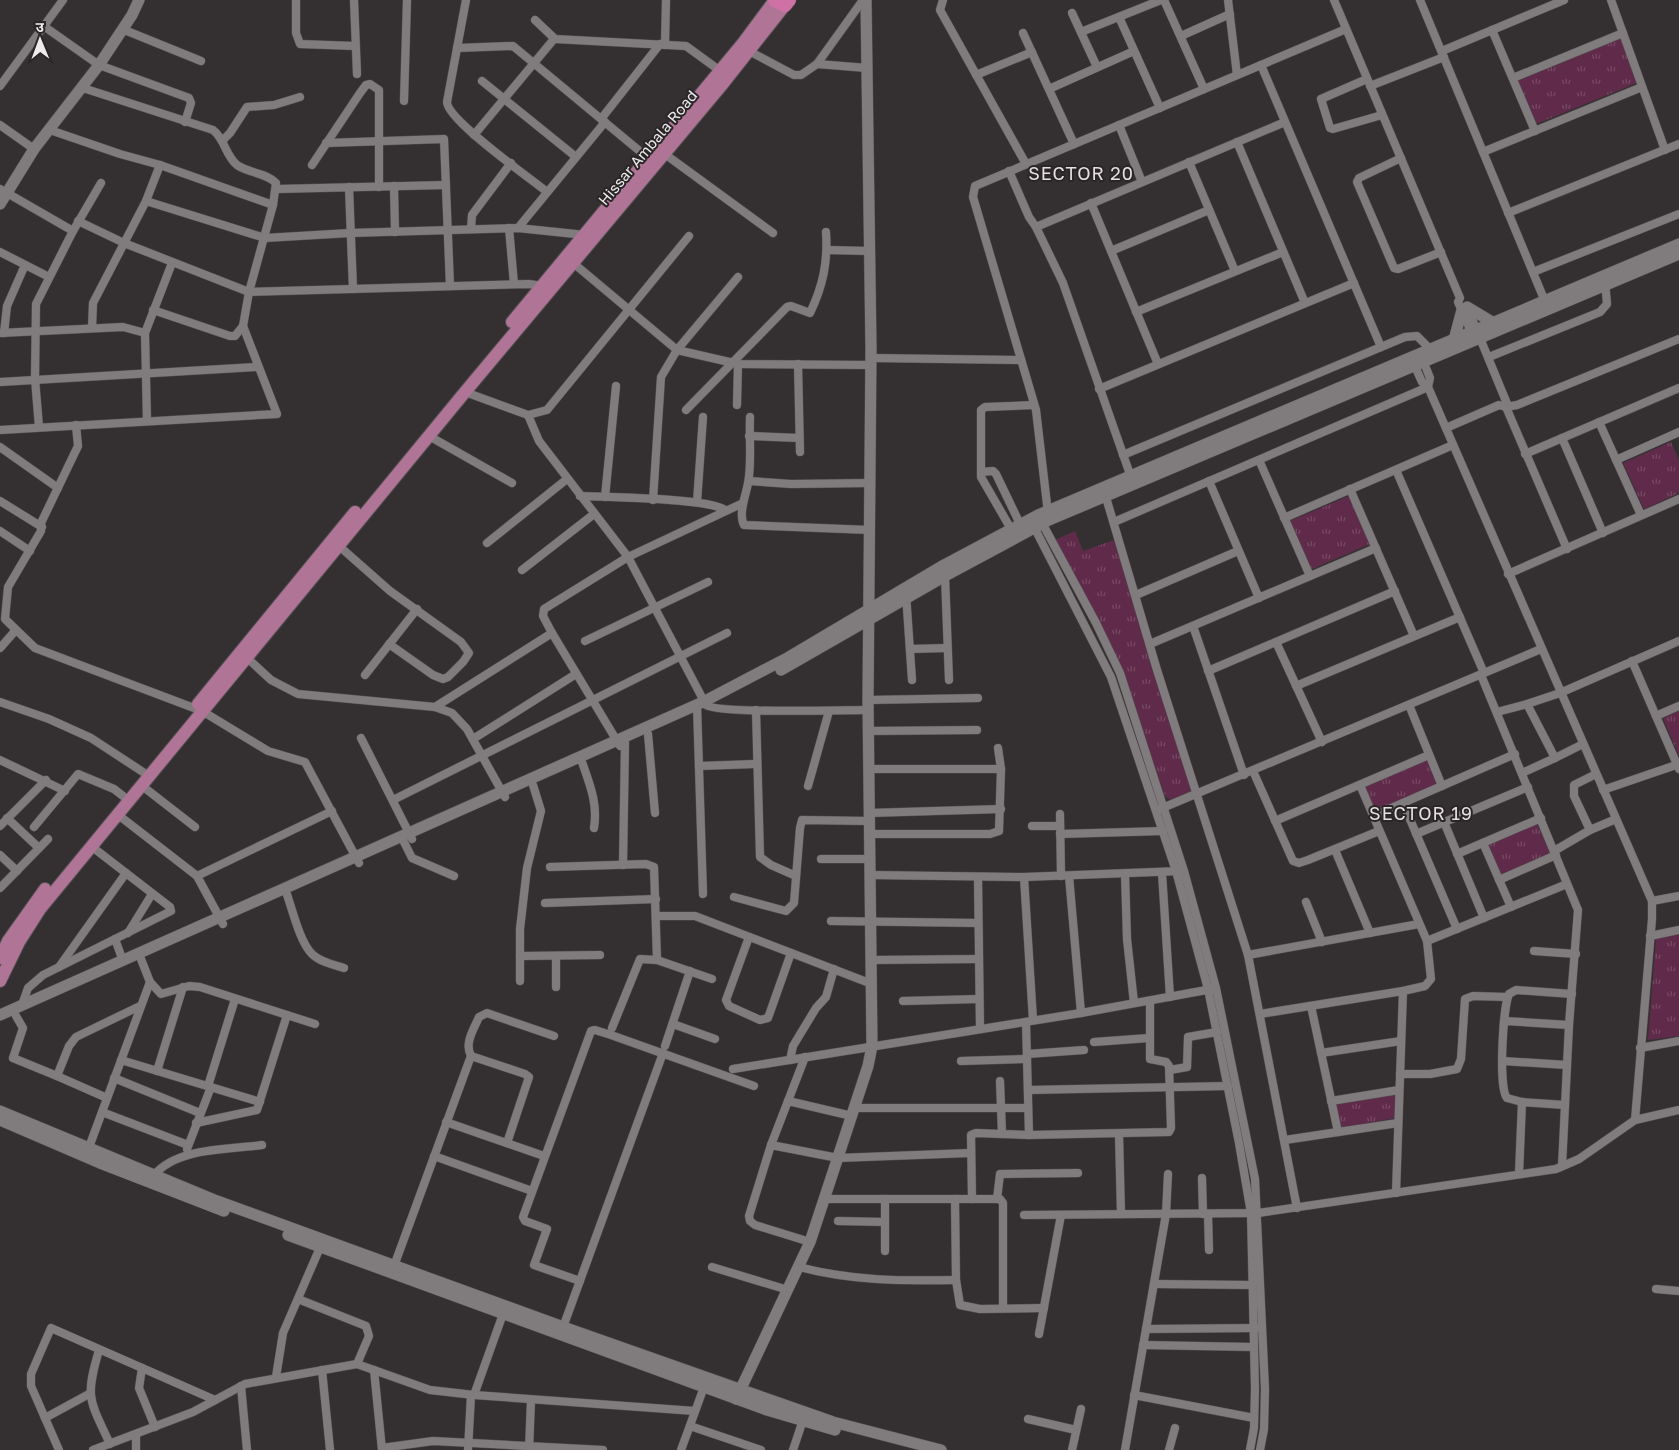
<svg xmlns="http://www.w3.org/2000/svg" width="1679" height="1450" viewBox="0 0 1679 1450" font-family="'Golos Text','Noto Sans Devanagari',sans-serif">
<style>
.park{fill:url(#park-tufts)}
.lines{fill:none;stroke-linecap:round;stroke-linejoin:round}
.street-casing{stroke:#534f51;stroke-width:9}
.secondary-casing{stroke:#534f51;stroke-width:12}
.primary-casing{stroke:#534f51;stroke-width:14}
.highway-casing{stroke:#534f51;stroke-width:15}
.street{stroke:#807b7d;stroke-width:8}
.secondary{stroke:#807b7d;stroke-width:11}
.primary{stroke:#b07596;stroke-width:12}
.highway{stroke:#d071a6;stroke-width:14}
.labels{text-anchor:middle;stroke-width:4;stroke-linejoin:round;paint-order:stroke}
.street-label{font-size:15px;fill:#eeebed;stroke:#2a2628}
.quarter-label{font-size:18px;letter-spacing:1px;fill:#e6e0e3;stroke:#2a2628}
</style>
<defs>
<pattern id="park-tufts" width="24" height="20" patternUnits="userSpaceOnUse" patternTransform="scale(1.25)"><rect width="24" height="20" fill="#602b4a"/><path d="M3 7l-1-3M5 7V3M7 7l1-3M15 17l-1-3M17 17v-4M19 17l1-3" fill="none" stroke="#774a64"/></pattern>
</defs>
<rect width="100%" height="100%" fill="#343032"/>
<!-- park -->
<g class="park">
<path d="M1621,38l16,45 -101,41 -19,-43z"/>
<path d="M1671,442l8,18v33l-35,16 -21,-46z"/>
<path d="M1349,496l21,48 -58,25 -22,-48z"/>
<path d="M1075,531l8,20 31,-11 78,251 -21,9 -6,-4 -44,-127 -66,-129z"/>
<path d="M1679,711v45l-16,-38z"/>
<path d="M1427,760l11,24 -62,27 -11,-24z"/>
<path d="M1537,824l13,30 -50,21 -12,-31z"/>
<path d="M1679,934v102l-31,4 8,-101z"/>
<path d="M1396,1093l-1,25 -54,10 -5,-25z"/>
</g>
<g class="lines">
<!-- street casing -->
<g class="street-casing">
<g id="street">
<path d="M296,0v33l4,11 55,2"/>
<path d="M354,0l3,74"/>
<path d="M466,0l-19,102c0,18 83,76 100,90"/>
<path d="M943,0l-3,10 86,154"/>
<path d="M1164,0l40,89"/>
<path d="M1228,0l9,75"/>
<path d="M1334,0l126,298 -2,4 14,32"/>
<path d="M1420,0l124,299"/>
<path d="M1611,0l54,150"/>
<path d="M1072,13l25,54"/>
<path d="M1119,17l41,91"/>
<path d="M535,20l20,19 131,7 33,24"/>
<path d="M45,27l54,38 90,33 2,5 -6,19"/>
<path d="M122,29l79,32"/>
<path d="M1492,30l43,101"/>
<path d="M1081,32l80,-32"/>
<path d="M1023,33l51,111"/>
<path d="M1181,36l49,-22"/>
<path d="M665,45l1,-45"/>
<path d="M457,48l56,-2 135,112"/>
<path d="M749,51l45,24h7l16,-11 50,4"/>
<path d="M1442,51l122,-51"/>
<path d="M817,64l46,-64"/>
<path d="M1261,65l120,282"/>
<path d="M976,75l56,-23"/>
<path d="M1513,78l110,-45"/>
<path d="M1367,79l-46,20 9,29 3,1 49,-14"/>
<path d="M482,81l94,76"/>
<path d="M0,86l63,-86"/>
<path d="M1370,86l74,-29"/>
<path d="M83,88l130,42c12,9 12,25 24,35 11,8 30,8 39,18l-3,22 -24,87 -6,34 -8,10h-5l-77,-26"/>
<path d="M1049,89l85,-38"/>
<path d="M404,101l3,-101"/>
<path d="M601,119l59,-75"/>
<path d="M0,125l34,24"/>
<path d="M1119,125l23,57"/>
<path d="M50,130l70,24 40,11 113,40"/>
<path d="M474,135l80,-96"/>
<path d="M222,141l8,-8 17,-26 27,-2 26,-8"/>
<path d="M1237,142l68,161"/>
<path d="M326,143l118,-4 6,147"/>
<path d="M662,152l111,81"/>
<path d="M1483,152l159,-65"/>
<path d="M1401,158l-42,20 -2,4 37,86 4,1 43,-17"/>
<path d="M1189,162l46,109"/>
<path d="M312,165l48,-72 6,-8 4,-1 9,6v97"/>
<path d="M1009,171l20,46 7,10 27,56 69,197"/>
<path d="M394,186l1,46"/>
<path d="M349,187l4,102"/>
<path d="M0,189l73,42"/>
<path d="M277,189l169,-4"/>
<path d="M146,201l119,37 85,-5 168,-5 67,7"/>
<path d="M1091,203l67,161"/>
<path d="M1508,213l171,-69"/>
<path d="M78,221l46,22 125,49 280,-8 13,2"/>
<path d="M1036,227l249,-105"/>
<path d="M509,228l5,56"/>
<path d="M518,228l87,-106"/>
<path d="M471,229l1,-14 39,-52"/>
<path d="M827,250l43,1"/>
<path d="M1111,251l98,-41"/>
<path d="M0,252l49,25"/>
<path d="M572,262l105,88 61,14 133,1"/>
<path d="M1533,272l146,-58"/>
<path d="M1468,309l40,97"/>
<path d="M1136,312l147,-60"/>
<path d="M92,328l1,-25 53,-102 14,-36"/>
<path d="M0,333l123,-6 22,6"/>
<path d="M4,333l3,-27 18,-41"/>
<path d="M1489,357l111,-45 7,-8 -2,-23"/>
<path d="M871,358l150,2"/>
<path d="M1422,358l8,20 -2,9"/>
<path d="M1413,362l9,20 6,5 224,514v18l-17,201"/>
<path d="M798,364l2,88"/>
<path d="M0,382l258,-15"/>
<path d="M1099,389l255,-106"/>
<path d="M465,392l63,23 11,26 89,116 78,148c11,9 139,5 162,5"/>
<path d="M737,405l1,-41"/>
<path d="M1506,407l11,-2 162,-66"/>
<path d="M686,410l101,-103 4,-1 19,7c13,-27 18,-51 16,-81"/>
<path d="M528,415l19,-5 142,-174"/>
<path d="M750,417c-1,21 2,46 -2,66 -2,12 -10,31 -4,42l126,5"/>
<path d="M147,421l-2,-88 27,-70"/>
<path d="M1599,422l42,93"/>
<path d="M76,425l2,21 -37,77v8l-33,56 -3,32 30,29 159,60"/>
<path d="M39,427l-4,-48 1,-75 37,-73 28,-48"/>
<path d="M1446,428l53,-23 7,2 61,142"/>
<path d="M0,430l277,-16 -34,-88"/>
<path d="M429,436l83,47"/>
<path d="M749,436l50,2"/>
<path d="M1562,438l41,95"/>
<path d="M0,447l58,41"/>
<path d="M1525,454l154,-66"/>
<path d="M1123,455l282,-118 12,-1 13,13"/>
<path d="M1259,460l51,116"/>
<path d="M1616,460l63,-28"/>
<path d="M1396,470l88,203"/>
<path d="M981,472l12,-1 3,3 24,50"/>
<path d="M749,481l42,3 79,-1"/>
<path d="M1209,481l50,117"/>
<path d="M1350,489l64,147"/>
<path d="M1105,494l52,176 91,285 49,253"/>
<path d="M580,496c26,1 129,2 145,14"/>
<path d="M605,497l11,-111"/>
<path d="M653,500l8,-123 16,-27 61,-73"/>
<path d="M0,501l42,26"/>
<path d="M697,502l6,-85"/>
<path d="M1048,513l-12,-103 -63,-213 2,-11 371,-157"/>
<path d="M1284,518l169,-73"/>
<path d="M1041,521l55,102 24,50 64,198 32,117 39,191 10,210 -1,40 -4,21"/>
<path d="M1114,522l314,-135"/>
<path d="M1033,525l78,152 65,194 32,118 31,154 12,70 4,176 -1,39 -4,22"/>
<path d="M1011,529l-30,-52v-67l4,-3 49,-2"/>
<path d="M0,531l30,20"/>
<path d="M487,543l80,-64"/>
<path d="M339,546l51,45 71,51 8,11 -6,9 -15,15 -5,2 -10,-4 -44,-31"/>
<path d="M522,570l72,-56"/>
<path d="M1508,574l171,-75"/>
<path d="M945,576l4,104"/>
<path d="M906,594l6,86"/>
<path d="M1136,595l102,-44"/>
<path d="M1193,626l51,149"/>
<path d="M585,641l123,-59"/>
<path d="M1276,642l46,100"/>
<path d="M1150,644l226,-96"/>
<path d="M0,648l15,-17"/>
<path d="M910,649l37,-1"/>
<path d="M244,655l27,25 27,14 137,13 17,6 15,16 38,68"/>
<path d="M1632,661l47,108"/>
<path d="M1208,671l187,-80"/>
<path d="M365,675l52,-66"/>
<path d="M1481,675l97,235 -9,115 -7,141"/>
<path d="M1296,686l164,-69"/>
<path d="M868,700l110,-2"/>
<path d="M0,702l49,17 42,19 58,38"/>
<path d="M697,705l6,189"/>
<path d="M1409,705l33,81"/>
<path d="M435,707l117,-74"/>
<path d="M756,710l4,147 11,8 25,11"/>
<path d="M202,711l66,40 37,11 54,101"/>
<path d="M1497,712l30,-8"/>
<path d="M1656,716l23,-10"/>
<path d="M868,731l109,-1"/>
<path d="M648,734l7,79"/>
<path d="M361,738l51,101"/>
<path d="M473,739l103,-65"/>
<path d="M1583,744l-28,14 -28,-54 33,-11 119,-52"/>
<path d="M620,746l-68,-113 -9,-17 1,-7 84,-52 115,-54"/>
<path d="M0,760l65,31"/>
<path d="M582,762c8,23 16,42 12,66"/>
<path d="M699,766l56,-2"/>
<path d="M869,769h132"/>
<path d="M1253,771l40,90 6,2 9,-3 71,-29"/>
<path d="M1522,773l33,-15"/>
<path d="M1596,774l-22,11v11l16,34 26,-11"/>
<path d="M141,785l54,42"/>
<path d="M808,786l21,-75"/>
<path d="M1603,790l76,-26"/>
<path d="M393,800l334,-167"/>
<path d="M1403,803l54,126"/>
<path d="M1160,809l381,-160"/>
<path d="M869,813l132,-4"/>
<path d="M117,814l80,62 26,48"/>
<path d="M1060,814l1,62"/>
<path d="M1373,816l142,-62"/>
<path d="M7,818l32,30"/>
<path d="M1275,821l154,-66"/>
<path d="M1444,822l40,96"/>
<path d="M0,826l46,-46"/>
<path d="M1032,826h28"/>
<path d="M34,827l44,-53 36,15 9,7"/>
<path d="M870,834h120l9,-3 2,-62 -3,-21"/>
<path d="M1060,834l103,-3"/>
<path d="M1416,834l112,-47"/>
<path d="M401,836l11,22 42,18"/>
<path d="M1483,843l28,64"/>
<path d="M1335,850l35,83"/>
<path d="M1554,851l36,-21"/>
<path d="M1457,854l84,-36"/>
<path d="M0,855l17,16"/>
<path d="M821,859h49"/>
<path d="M623,865l2,-122"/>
<path d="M550,867l96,-3 8,3 3,93"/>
<path d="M1162,873l8,124"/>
<path d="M1125,874l2,65 7,64"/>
<path d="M870,875l154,2 157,-6"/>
<path d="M197,876l135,-65"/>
<path d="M1069,876l12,137"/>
<path d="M978,877l2,152"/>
<path d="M1024,877l9,143"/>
<path d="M1499,880l57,-25"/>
<path d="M0,888l48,-49"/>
<path d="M285,889c7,18 14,52 27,65 8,8 22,11 32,14"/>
<path d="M734,897l52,14 8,-8 6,-75 2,-8 67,1"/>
<path d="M1652,901l27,-5"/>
<path d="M1306,902l16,40"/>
<path d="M545,903l111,-4"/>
<path d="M657,916h38l177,68"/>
<path d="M831,921l147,2"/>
<path d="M128,933l24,-39"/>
<path d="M1650,936l29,-6"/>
<path d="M749,937l-23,63 3,6 31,14 8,-2 23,-65"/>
<path d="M115,939l8,22"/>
<path d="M1427,941l140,-57"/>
<path d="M1534,951l42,3"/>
<path d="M1248,955l171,-31"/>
<path d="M520,956l80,-1"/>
<path d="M872,960l107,-1"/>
<path d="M59,967l67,-94"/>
<path d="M520,981v-52l7,-61 14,-57 -8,-26"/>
<path d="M150,982l11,12 28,-8 11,1 115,37"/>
<path d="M556,987v-31"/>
<path d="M903,1001l76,-2"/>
<path d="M22,1005l6,-17 15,-13 128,-64 -1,-4 -79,-61"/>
<path d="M1311,1006l27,126"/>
<path d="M1260,1014l143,-23 22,-5 6,-7 -4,-38 -67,-156"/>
<path d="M16,1016l7,12 -10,30 44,18"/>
<path d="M1505,1021l64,4"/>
<path d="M1026,1022l3,113"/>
<path d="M673,1024l42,15"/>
<path d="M612,1028l28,-69 17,1 55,19"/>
<path d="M1094,1042l55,-4"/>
<path d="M665,1046l25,-75"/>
<path d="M1640,1048l39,-7"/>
<path d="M1321,1053l80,-12"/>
<path d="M1027,1054l57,-4"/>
<path d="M471,1056l54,18 4,3 -22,66"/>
<path d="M805,1057l-34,88 -22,71 1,5 5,4 55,17"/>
<path d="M121,1060l139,42"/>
<path d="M790,1060l3,-14 23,-38 10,-11 8,-28"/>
<path d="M961,1061l66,-2"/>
<path d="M1503,1061l64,4"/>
<path d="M733,1069l348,-56 131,-24"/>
<path d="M1170,1070l17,-3 1,-30 29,-5"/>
<path d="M157,1071l26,-84"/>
<path d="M1400,1074h30l27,-5 4,-10 4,-60 8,-3 34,1"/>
<path d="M114,1078l86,35"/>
<path d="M1000,1081l2,53 27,1 140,-3 2,-4 -2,-62 -3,-4 -16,-3v-58"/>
<path d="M208,1086l27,-87"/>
<path d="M1028,1090l200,-4"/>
<path d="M107,1098l-50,-22 12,-30 7,-9 64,-31"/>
<path d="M788,1101l64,15"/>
<path d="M1331,1101l68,-11"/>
<path d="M1565,1105l-43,-3 -15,-4c-9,-10 -4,-91 2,-104l7,-4 56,4"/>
<path d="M854,1108h174"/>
<path d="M102,1112l86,33"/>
<path d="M446,1122l98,34"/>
<path d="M196,1123l61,-13 30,-95"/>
<path d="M1119,1134l2,80"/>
<path d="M1285,1140l113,-17"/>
<path d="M771,1145l67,13 132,-5"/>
<path d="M187,1149l24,-62"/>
<path d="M88,1150l62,-168 -11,-28"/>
<path d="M434,1156l98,35"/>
<path d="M1519,1174l3,-72"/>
<path d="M154,1175c24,-28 74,-25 108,-30"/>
<path d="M1202,1178l1,36"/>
<path d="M1396,1193l7,-202"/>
<path d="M824,1199h176l3,4v105"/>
<path d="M885,1199v52"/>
<path d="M955,1199l1,81 4,25 20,4 64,-1"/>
<path d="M972,1199l-1,-64 5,-2 26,1"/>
<path d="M997,1199l3,-25 78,-1"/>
<path d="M1208,1214l1,36"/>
<path d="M1024,1215l234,-2 298,-44 23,-10 56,-39 44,-10"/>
<path d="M838,1221l47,1"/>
<path d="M394,1266l77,-210c-7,-13 3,-27 8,-39l8,-4 67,23"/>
<path d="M712,1267l76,23"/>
<path d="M799,1267c53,14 102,14 157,13"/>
<path d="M580,1281l-46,-16 13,-36 -22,-8 -2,-4 68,-186 4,-1 16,5 143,51"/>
<path d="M1154,1284l98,1"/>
<path d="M1656,1289l23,2"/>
<path d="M298,1299l68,27 3,10 -12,28"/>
<path d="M1146,1329l110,-1"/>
<path d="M562,1330l101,-277"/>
<path d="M1039,1334l22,-119"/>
<path d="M1143,1345l110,2"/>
<path d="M99,1350c-14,48 -10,49 11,94"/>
<path d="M142,1368l-3,20 16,39"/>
<path d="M322,1370l8,80"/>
<path d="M374,1370l8,80"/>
<path d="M276,1377l7,-44 39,-90"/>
<path d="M241,1386l6,64"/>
<path d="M474,1395l29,-81"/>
<path d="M1134,1395l120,23"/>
<path d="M45,1418l44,-24"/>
<path d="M1028,1419l48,11"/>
<path d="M690,1426l71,24"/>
<path d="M136,1434v16"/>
<path d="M382,1448l51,-7 170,9"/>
<path d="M59,1450l-28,-64v-12l20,-46 164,72"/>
<path d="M93,1450l100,-38 52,-28 112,-20 73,26 44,5 221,16"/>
<path d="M468,1450l3,-55"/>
<path d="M529,1450l2,-50"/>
<path d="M681,1450l23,-63"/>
<path d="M793,1450l11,-33"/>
<path d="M1072,1450l9,-41"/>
<path d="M1125,1450l41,-236 2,-40"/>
<path d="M1169,1450l6,-22"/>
</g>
</g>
<!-- secondary casing -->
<g class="secondary-casing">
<g id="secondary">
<path d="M0,204l34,-55 65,-84 33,-50 7,-15"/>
<path d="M1467,307l25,15"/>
<path d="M1454,340l8,-30"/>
<path d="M781,670l164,-94 104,-56 630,-266"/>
<path d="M0,1015l703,-313 86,-45 155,-92 94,-50 641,-271"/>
<path d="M0,1111l217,90 346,126 270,95 108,28"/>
<path d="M0,1120l100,43 124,48"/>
<path d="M288,1235l479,175 68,20"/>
<path d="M736,1399l74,-157 58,-176 4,-20 -4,-346 3,-351 -5,-349"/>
</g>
</g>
<!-- primary casing -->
<g class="primary-casing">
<g id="primary">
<path d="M512,322l231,-279 32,-43"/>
<path d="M198,704l157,-192"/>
<path d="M0,958l8,-17 37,-52"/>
<path d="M0,981l19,-39 21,-33 425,-517 256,-306 64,-81"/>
</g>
</g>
<!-- highway casing -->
<g class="highway-casing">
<path id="highway" d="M775,0l10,5 4,-5"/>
</g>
<!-- street -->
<use href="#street" class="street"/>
<!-- secondary -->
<use href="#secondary" class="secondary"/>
<!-- primary -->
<use href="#primary" class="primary"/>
<!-- highway -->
<use href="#highway" class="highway"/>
</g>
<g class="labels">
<!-- street labels -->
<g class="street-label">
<text transform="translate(648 148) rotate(-50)" y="5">Hissar Ambala Road</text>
</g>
<!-- quarter labels -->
<g class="quarter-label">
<text x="1081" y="180">SECTOR 20</text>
<text x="1421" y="820">SECTOR 19</text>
</g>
</g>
<!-- north arrow -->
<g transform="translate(40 40) rotate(359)" stroke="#2a2628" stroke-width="4" paint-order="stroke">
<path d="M0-4L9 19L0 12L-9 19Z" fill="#eeebed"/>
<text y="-8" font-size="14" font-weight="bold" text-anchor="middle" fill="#eeebed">उ</text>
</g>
</svg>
